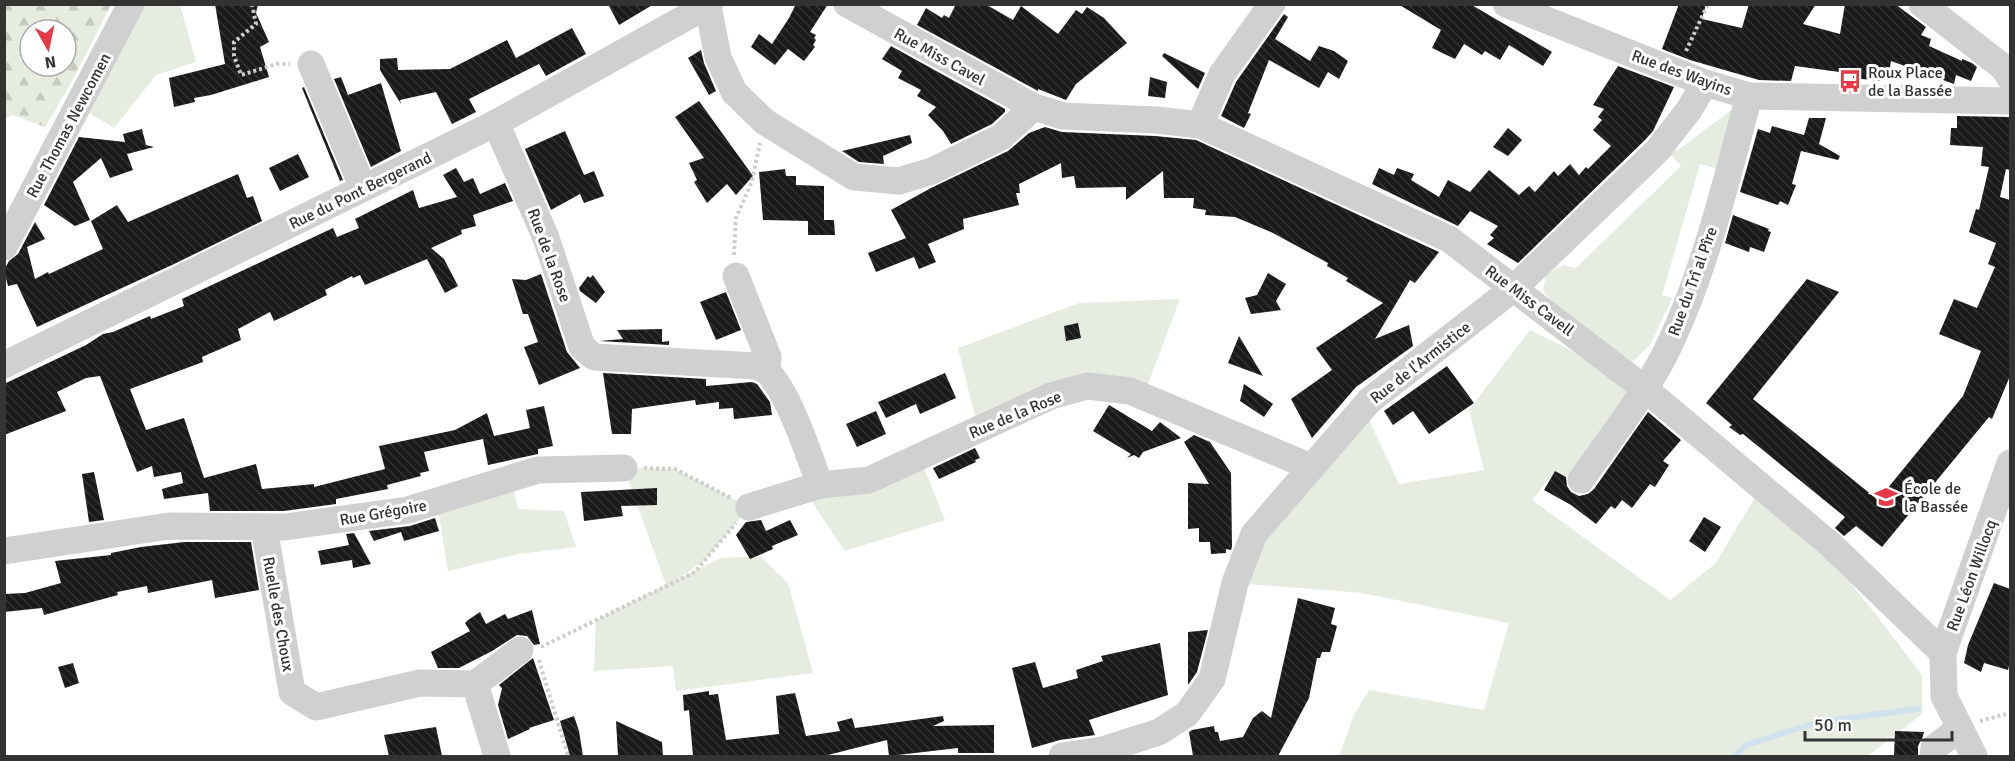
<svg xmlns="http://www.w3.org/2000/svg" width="2015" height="761" viewBox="0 0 2015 761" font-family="Signika,sans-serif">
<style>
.green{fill:#e6ecdf}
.forest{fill:url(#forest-firs);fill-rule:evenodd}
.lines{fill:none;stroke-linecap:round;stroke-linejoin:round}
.stream{stroke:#cfe2ee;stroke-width:6}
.building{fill:url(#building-back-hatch)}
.path{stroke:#cdcdcd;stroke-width:4;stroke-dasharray:3 3;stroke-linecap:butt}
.minor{stroke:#d0d0d0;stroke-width:27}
.labels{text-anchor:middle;stroke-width:6;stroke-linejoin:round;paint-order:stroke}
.street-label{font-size:16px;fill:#333;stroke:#fff}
.poi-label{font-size:16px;fill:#333;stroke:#fff;text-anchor:start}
</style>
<defs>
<pattern id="forest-firs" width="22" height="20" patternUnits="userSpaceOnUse" patternTransform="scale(1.5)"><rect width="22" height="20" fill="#e6ecdf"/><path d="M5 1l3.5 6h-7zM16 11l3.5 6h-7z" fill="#c6cbc0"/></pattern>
<pattern id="building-back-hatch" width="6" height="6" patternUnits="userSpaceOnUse" patternTransform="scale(1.5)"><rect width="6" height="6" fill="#1a1a1a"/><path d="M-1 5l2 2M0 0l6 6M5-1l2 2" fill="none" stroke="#333"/></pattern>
</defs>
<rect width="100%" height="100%" fill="#fff"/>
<!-- green -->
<g class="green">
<path d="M131,5h49l16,57 -40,13 -42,53 -36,-22z"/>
<path d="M1734,108l-15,61 -19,-5 -38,131 10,3 -22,47 -18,17 -77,-58 -12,-13 3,-17 18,-9 12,3 105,-102 -13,-14 10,-2z"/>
<path d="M1180,299l-37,98 -77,-5 -88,37 -20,-81 121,-45z"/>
<path d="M1530,330l107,53 -67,96 -15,-8 -23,29 138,100 45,-36 42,-70 64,53 56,69 45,59v39l-54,42h-529l15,-41 15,-25 115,20 25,-87 -147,-30 -127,-10 128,-176 36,77 85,-14 -15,-60z"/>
<path d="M919,456l26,64 -100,31 -33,-49 8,-17z"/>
<path d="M624,468l51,1 74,38 -44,53 -29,20 45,-22 39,-2 28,27 25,90 -137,18 -3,-25 -79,5 2,-51 70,-35z"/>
<path d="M513,486l5,23 46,2 12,36 -58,7 -70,17 -10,-62z"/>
</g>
<!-- forest -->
<path class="forest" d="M4,5h107l-41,80 -25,42 -32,-12 -8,3zM30,30h36v36h-36z"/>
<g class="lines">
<!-- stream -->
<path class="stream" d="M1735,756l11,-11 72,-23 100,-13"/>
</g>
<!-- building -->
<g class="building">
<path d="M215,4h43l-2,9 13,29 -9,5 9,30 -58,18 -17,3 1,4 -21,5 -5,-29 56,-14z"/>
<path d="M608,4h46l-35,21z"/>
<path d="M799,4h29l-18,28 6,3 -2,3 2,2 -3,5 2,2 -11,14 -16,-12 -13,16 -24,-18 8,-13 13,10 17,-26 6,-12z"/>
<path d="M956,4h29l28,16 8,-14 37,28 18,-24 6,4 5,-7 17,11 23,25 -51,41 -10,16 -28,-11v2l-121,-66 9,-17 16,10 2,-3 5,3z"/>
<path d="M1398,4h72l82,48 -9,14 -34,-21 -9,15 -15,-9 -3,4 -18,-11 -9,15 -23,-11 9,-18z"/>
<path d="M1679,4h27l-4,15 40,9 7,-24h67l-13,20 37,10 5,-30h50l31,23 -5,8 10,4 -2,7 33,15v-2l10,4 5,4 -6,14 -15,-6 -2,9 -63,-23 -2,12 -7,-1 -1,9 -28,-3 1,-4 -59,-8 -4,15 -32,-1 -69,-20 -28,-11z"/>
<path d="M1284,14l4,3 -13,22 35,22 9,-15 15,5 14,10 -9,18 -11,-7 -9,16 -50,-28 -21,53 3,1 -7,14 -23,-12 15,-34z"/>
<path d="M572,28l14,26 -40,22 -7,-12 -70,35 7,13 -24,12 -16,-32 -36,8 1,4 -21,-34v-11l17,-1 1,12 52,-1 57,-29 9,18z"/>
<path d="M891,46l114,63v3l-13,12 -41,20 -8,-13 -15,-16 8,-8 -19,-11 4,-6 -23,-12 4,-7 -20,-12z"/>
<path d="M701,50l3,13 12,28 -7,4 -21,-37z"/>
<path d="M1164,53l41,20 -7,16 -36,-33z"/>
<path d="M1618,66l56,21 -21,44 -8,9 -127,123 -31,-19 7,-6 -4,-3 8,-9 -28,-15 -12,15 -86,-42 7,-16 15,7 3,-7 17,6 -3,6 28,17 9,-17 22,12 19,-22 30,25 10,-9 6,6 19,-21 4,5 12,-12 9,11 7,-8 2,2 23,-23 -18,-16 9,-10 -4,-3 6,-8 -11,-4z"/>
<path d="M341,77l7,18 33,-12 20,68 -30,16 -37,-88z"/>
<path d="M1150,77l17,5 -2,16 -17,-2z"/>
<path d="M304,87l39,93 -3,1 -38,-93z"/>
<path d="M699,101l54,75 -17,19 -9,-11 -20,19 -13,-21 3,-2 -8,-17 15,-5 -29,-41z"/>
<path d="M1957,116l53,1v53l-4,-1 -6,28 10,3v176l-18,43 -3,-2 -107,130 -26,-21 -12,10 -9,-8 10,-11 -102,-83 -3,1 -11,-8 3,-2 -26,-22 101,-124 32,13 -86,107 125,101 85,-104 18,-45 -42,-17 15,-35 23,9 18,-41 -7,-3 8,-21 -27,-11 7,-23 3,1 10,-43 -8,-1 2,-19 -33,-2 1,-17h6z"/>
<path d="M1809,118h17l-7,26 21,12 -2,4 -37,-9 -9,33 4,1 -8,20 -8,-4 -2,4 -38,-13 18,-63 12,4 2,-7 32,9z"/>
<path d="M1045,127l17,5 93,4 41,4 243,112 -24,31 -5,-3 -35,59 34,-14 4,21 -57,41 -44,51 -21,-39 41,-29 -16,-22 67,-45 -37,-22 2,-3 -21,-12 1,-3 -55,-30 -38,-16 -30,-2 1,-5 -13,-2 1,-10h-30l-1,-27 -37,29v-13l-50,1 -2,-12 -12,2 -1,-15 -42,21 1,9h-4l3,12 -56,14 1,10 -36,15 8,18 -17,7 -5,-12 -38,15 -8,-19 38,-15 -15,-28 40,-22 77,-37 21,-18z"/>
<path d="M1508,128l14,12 -14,16 -15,-9z"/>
<path d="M142,129l4,16 8,2 -27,7 6,16 -23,8 -9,-20 -28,24 17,38 -15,6 -31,-21 35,-68 46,5 -2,-8z"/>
<path d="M565,131l19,44 10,-4 10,25 -20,7 -4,-9 -29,16 -26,-61z"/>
<path d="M910,135l2,8 -29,13 1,8 -25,-2 -17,-11z"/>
<path d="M298,154l11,23 -29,14 -11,-23z"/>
<path d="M456,168l8,14 9,-4 7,16 25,-11 8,18 -40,14 3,11 -15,4 1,4 -31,14 13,11 14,27 -13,7 -18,-34 -62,26 -5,-10 -7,3 -1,-2 -27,14 2,5 -38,19 -15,7 -4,-9 -32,17 3,11 -39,17 1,5 -73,27 16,41 38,-12 20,60 52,-14 6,25 52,-5v3l71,-18 -6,-23 76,-16 32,-17 7,23 36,-8 -4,-18 18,-4 9,40 -15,3v5l-50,11 -5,-26 -59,13 5,19 -9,2 1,3 -34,9 1,4 -52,10v5l-52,7h-74l-2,-18 -44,6 -2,-10 21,-6 -2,-11 -27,5 -2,-11 -15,6 -37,-96 -14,2 -29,14 9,19 -62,24v-51l82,-39 17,-11 10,-2 37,-16 1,3 33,-13 -2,-7 151,-71 4,9 22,-9 -4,-9 58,-29 6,18 38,-11 -14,-22z"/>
<path d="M785,169l1,7h10v9l28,1v34h10l1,15h-27v-14l-45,-1 -4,-48z"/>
<path d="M238,174l9,24 6,-2 9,25 -90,44 -135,62 -20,-43 -9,2 -4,-16 5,-9 9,-7 17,-32 10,17 -18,8 8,32 13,-7 1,2 54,-25 -12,-28 26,-16 11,17z"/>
<path d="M1733,215l36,14 -1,2 3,1 -7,20 -14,-5 -1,5 -24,-9z"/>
<path d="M1268,273l18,11 -10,17 5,9 -30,4 -6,-16 12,-3z"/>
<path d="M541,274l26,78 13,16 -41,17 -15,-38 14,-5 -10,-28h-5l-11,-35 14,1z"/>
<path d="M593,275l12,17 -9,11 -16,-12 -1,-3 9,-12 2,2z"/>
<path d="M726,292l15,38 -25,10 -16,-38z"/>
<path d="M1078,323l3,15 -15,3 -2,-15z"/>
<path d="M662,329v13l7,-1v4l-70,-4 24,-2 -6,-9z"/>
<path d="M1239,336l24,40 -35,-13z"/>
<path d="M1447,366l27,37 -45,31 -16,-23 -20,14 -9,-14z"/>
<path d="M603,373l103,6v7l46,-4 5,2 13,18 2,13 -38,4 -1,-11 -14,1v-7l-23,3 -1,-5 -63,9 -1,25h-19z"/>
<path d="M945,373l11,25 -36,16 -4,-10 -30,14 -8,-16z"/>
<path d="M1244,384l29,20 -9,13 -24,-16z"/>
<path d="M1109,405l43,26 8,-9 21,16 -38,14 -4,6 -5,-3 -7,3 4,-4 -38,-23z"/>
<path d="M876,411l10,23 -29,13 -11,-23z"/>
<path d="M1648,412l33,28 -18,21 6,4 -14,22 -5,-3 -18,24 -10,-8 -7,9 -4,-3 -15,18 -25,-19 -27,-15 11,-19 11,6 1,9 4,6 8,4 9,-2 6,-5z"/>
<path d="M1194,435l16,7 21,31 1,74 -1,3 -5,-1v4l-15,1 -1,-12h-11v-14l-11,1v-46l21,1 -25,-42z"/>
<path d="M975,448l5,10 -5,2 1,2 -37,17 -6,-11z"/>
<path d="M94,472l10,48 -15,2 -7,-48z"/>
<path d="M657,488v17l-36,1 2,10 -39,5 -3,-29z"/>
<path d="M1704,517l17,10 -16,25 -16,-11z"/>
<path d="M435,518l4,13 -35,10 -3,-9 -27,9 -5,-10 41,-5z"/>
<path d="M761,520l5,11 24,-11 8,15 -26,11 1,3 -23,10 -14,-24 10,-13z"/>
<path d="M354,533l17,31 -18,4 -1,-8 -31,5 -3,-14 31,-6 -3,-11z"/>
<path d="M184,542h67l8,48 -44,8 -3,-18 -64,13 -1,-7 -30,6 1,3 -74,20 -2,-7 -38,4v-18l21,-1 36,-10 -6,-22 56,-6v-2l30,-6z"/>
<path d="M1994,583l16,6v73l-2,8 -24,-7 -3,9 -17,-9 4,-18z"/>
<path d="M1298,598l37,10 -4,16 6,2 -7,26h-8l-2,6h-3l-8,40 -31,58h-85l-4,-24 3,-2 22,-4 1,6h3l2,9 23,-4 10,-19 9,-7 9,7z"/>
<path d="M532,610l8,34 -6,1 -7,-9 -10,-1 -25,16 -33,17h-21l-7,-16 39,-21 -5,-8 3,-3 12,-8 6,12 19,-10 3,5z"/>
<path d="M1208,630l-11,42 -9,13v-53z"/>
<path d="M1160,643l8,52 -79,25 6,15 -35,5 -28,8 -20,-80 23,-6 8,26 35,-10 -2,-8 27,-9 -2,-5z"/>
<path d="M533,658l21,62 -25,8 1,1 -22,10 -10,-34 4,-17 -3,-3z"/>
<path d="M73,663l6,20 -14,5 -7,-21z"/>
<path d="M709,691v4l9,-1 8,46 53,-6 -3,-38 19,-3 11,43 34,-5 -3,-9 15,-4 3,10 88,-12 1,5 -11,5 61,-1v28h-36v-5l-69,8 -2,-16 -63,16h-131l-4,-46 -5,1 -1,-16z"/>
<path d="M574,716l5,15 4,25h-13l-10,-35z"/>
<path d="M616,721l46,21 1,14h-45z"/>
<path d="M436,727l6,29h-53l-5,-21z"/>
<path d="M1895,731l29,1 -1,4 -5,10v10h-24z"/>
</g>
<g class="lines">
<!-- path -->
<g class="path">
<path d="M252,4l4,20 -22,18v14l7,19 36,-11h13"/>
<path d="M1686,51l22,-47"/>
<path d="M734,255l2,-37 16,-37 8,-38"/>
<path d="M644,468l31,1 56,29"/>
<path d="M541,647l154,-75 41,-49"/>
<path d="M539,660l29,96"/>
<path d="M1980,721l30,-8"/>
</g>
<!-- minor -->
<g class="minor">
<path d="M847,4l187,103 29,9 93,4 44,5 249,114 196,150 187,157 111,107"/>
<path d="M1506,4l199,79 44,13 261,5"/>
<path d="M1922,4l82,64 6,10"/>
<path d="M708,6l10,51 16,35 31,30 89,55 45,4 33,-10 69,-34 33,-30"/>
<path d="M311,64l52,124"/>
<path d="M496,123l50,115 36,109 12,10 162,9 11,5"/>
<path d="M1200,125l22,-51 50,-70"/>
<path d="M4,247l127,-243"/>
<path d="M736,276l32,81 -1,14c23,24 41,82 53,114"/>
<path d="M4,365l492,-242 214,-119"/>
<path d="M1581,480c28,-40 59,-79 82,-122 40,-78 63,-176 86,-262"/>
<path d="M749,507l71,-22 49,-5 182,-84 36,-10 43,5 181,76"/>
<path d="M264,527l28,165 24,15 104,-24 55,1 22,72"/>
<path d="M4,551l165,-25 116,1 123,-17 130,-40 86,-2"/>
<path d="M475,684l45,-34"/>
<path d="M1062,756l40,-6 57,-18 28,-18 25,-35 23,-96 19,-49 115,-133 145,-113 143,-137 32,-41 16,-27"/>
<path d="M1933,756l1,-8 26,-20"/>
<path d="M1974,756l-30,-60 -1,-43 67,-190"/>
</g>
</g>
<!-- icons -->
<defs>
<g id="bus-bare" transform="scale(1.8)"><path d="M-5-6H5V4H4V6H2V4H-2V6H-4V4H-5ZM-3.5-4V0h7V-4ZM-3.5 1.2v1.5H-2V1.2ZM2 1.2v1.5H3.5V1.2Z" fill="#e63946" stroke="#fff" stroke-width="2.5" paint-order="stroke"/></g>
<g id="school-bare" transform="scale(1.8)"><path d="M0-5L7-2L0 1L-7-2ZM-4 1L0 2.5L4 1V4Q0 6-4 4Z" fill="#e63946" stroke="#fff" stroke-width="2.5" paint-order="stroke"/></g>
</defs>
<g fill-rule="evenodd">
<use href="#bus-bare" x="1850" y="81"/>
<use href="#school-bare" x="1886" y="497"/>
</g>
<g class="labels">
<!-- street labels -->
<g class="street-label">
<text transform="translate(940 56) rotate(29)" y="6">Rue Miss Cavel</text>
<text transform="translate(1682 72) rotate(20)" y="6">Rue des Wayins</text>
<text transform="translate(68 125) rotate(-62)" y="6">Rue Thomas Newcomen</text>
<text transform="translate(360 190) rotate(-26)" y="6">Rue du Pont Bergerand</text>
<text transform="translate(550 255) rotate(70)" y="6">Rue de la Rose</text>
<text transform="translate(1692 281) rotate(-70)" y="6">Rue du Trî al Pîre</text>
<text transform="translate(1530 300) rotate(37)" y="6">Rue Miss Cavell</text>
<text transform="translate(1420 362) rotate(-38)" y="6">Rue de l'Armistice</text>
<text transform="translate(1015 414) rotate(-23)" y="6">Rue de la Rose</text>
<text transform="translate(383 512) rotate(-10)" y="6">Rue Grégoire</text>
<text transform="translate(1971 575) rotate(-70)" y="6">Rue Léon Willocq</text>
<text transform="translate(279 614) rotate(80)" y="6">Ruelle des Choux</text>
</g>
<!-- poi labels -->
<g class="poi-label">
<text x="1868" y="78">Roux Place<tspan x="1868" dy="18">de la Bassée</tspan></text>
<text x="1904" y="494">École de<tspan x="1904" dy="18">la Bassée</tspan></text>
</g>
</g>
<!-- border -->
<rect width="2015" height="761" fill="none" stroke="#333333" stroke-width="12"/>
<!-- north arrow -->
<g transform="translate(48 48) rotate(171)"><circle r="28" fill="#ffffff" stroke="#adadad" stroke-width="1.5"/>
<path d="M0-4.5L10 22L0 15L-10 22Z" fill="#e63946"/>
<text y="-9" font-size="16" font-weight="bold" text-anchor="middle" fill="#333333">N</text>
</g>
<!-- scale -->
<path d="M1805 731v9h147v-9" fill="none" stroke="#333333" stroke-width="3"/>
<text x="1814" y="731" font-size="18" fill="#333333" stroke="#ffffff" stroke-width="4.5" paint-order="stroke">50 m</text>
</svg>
